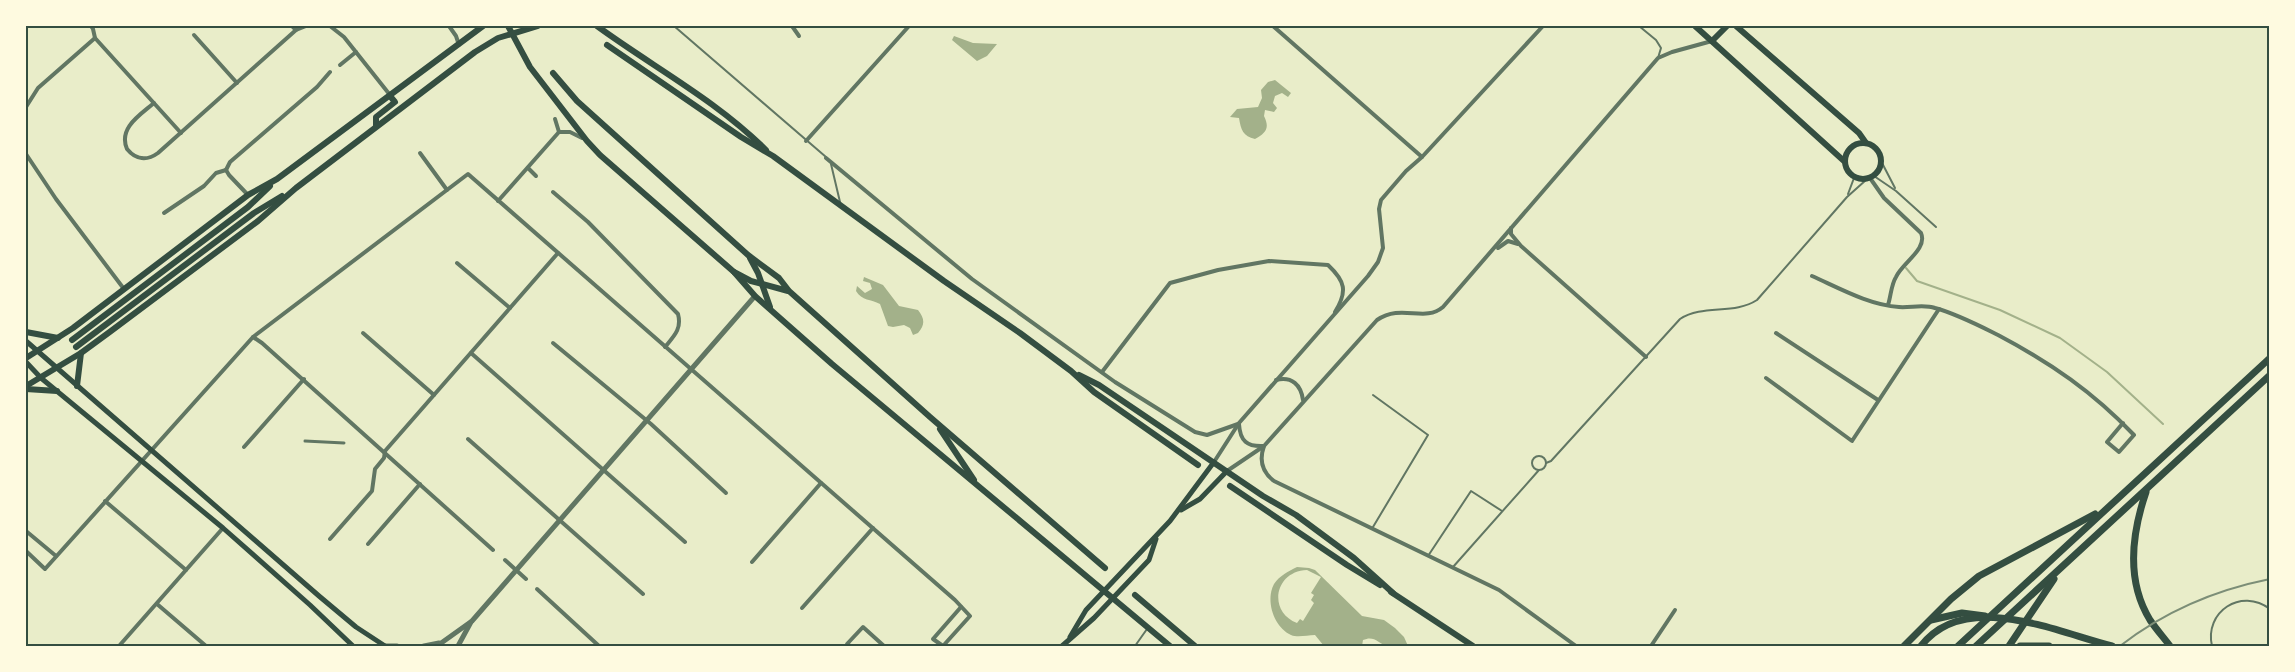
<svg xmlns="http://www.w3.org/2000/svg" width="2295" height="672" viewBox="0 0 2295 672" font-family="Barlow,sans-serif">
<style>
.water{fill:#a3b18a;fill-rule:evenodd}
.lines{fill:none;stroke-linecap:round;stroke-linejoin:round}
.stream{stroke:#a3b18a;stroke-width:2}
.service{stroke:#617663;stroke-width:2}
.pedestrian{stroke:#617663;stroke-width:3}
.minor{stroke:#617663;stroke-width:4}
.tertiary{stroke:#617663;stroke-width:5}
.secondary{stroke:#344e41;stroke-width:5}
.primary{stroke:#344e41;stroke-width:6}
.trunk{stroke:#344e41;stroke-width:7}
.rail{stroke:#7c8e77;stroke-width:2}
.neatline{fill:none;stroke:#344e41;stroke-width:2}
</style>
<rect width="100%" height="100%" fill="#e9edc9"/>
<!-- water -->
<g class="water">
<path d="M954,36l19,7 24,1 -10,12 -10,5 -25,-21z"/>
<path d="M1275,80l16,13 -3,4 -6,-4 -7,3 -2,7 4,5 -3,4 -9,-2 -1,6c6,12 2,17 -9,23 -12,-3 -14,-9 -16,-21l-9,-1 7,-8 21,-2 4,-9 -1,-8 7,-8z"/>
<path d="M864,277l19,8 16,21 19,4c7,9 7,15 0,23l-5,2 -3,-7 -6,-3 -11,2 -5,-1 -8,-22c-9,-5 -18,-3 -24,-13l1,-5 8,7 7,-4 -2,-6 -7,-2z"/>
<path d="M1297,567l12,1 6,2 47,46 22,4 11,8 9,9 4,9c-6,1 -15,2 -21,0 -9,-3 -13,-11 -24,-6l-1,6h-38l-9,-11c-8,0 -17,3 -24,0 -17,-8 -26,-34 -17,-51 5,-8 15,-13 23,-17zM1307,570l14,7 -10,16 3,2 -3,5 3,3 -11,18 -3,-2 -3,4c-30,-12 -22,-52 10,-53z"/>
</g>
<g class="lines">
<!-- stream -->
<path class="stream" d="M1906,268l11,13 83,29 60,28 47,34 56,52"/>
<!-- service -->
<g class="service">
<path d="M674,26l152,131"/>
<path d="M1639,26l17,14 5,8 -3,10"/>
<path d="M1881,161l14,27"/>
<path d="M831,164l9,38"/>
<path d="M1874,176l22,15 40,36"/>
<path d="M1848,194l6,-16"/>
<path d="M1373,395l55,40 -55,92"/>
<circle cx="1539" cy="463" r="7"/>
<path d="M1546,463l5,-2 129,-142c23,-15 54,-4 77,-19l90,-103 19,-17"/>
<path d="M1428,556l43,-65 31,20"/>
<path d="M1453,567l86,-97"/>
<path d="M1135,646l12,-17"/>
<path d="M2212,646c-8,-34 29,-59 58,-37"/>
</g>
<!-- pedestrian -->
<path class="pedestrian" d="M305,441l39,2"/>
<!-- minor -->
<g class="minor">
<path d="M91,26l2,3 2,9 86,95"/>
<path d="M292,26l4,4"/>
<path d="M330,26l14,11 46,58"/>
<path d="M449,26l7,10 3,9"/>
<path d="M792,26l7,10"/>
<path d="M1273,26l149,131"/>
<path d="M194,35l43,48"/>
<path d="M340,65l16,-13"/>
<path d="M154,103c-14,12 -36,25 -27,46 9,11 20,12 31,4l138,-123 10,-4"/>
<path d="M26,107l12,-19 57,-50"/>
<path d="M555,119l4,13"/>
<path d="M806,141l103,-115"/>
<path d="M420,153l27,37"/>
<path d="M26,154l30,45 68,90"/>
<path d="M826,158l146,121 143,103 80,50 12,3 31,-11"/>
<path d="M528,168l8,8"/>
<path d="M226,170l4,-8 87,-75 13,-15"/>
<path d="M226,170l3,5 19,20"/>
<path d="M1870,178l14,20 37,35c7,16 -19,30 -25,44 -5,8 -5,19 -8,28"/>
<path d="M553,192l35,30 90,92c4,15 -4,22 -13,33"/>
<path d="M498,201l61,-69h11l12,6"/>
<path d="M164,213l40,-27 12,-13 10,-3"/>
<path d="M1511,228v6l10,12 125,111"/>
<path d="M1498,248l10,-7 10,3"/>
<path d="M457,263l53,45"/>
<path d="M1812,276c27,12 57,29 87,31 11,1 25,-3 36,1 22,6 43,17 63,27 53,28 95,57 136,100l-15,17 -12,-10 16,-19"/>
<path d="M363,333l71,62"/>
<path d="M1776,333l102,67"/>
<path d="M253,337l9,6 231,207"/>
<path d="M553,343l98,81 75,69"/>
<path d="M471,353l214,189"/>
<path d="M1102,372l68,-89 48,-13 51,-9 59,4c17,16 20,26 7,47"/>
<path d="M1766,378l86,63 87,-132"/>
<path d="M1276,380c16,-4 25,5 27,20"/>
<path d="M1239,424c1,17 8,23 25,22 -5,14 -2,26 10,35l225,109 77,56"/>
<path d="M468,439l175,155"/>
<path d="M244,447l60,-68"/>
<path d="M1214,462l25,-39 129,-147 10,-14 5,-14 -4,-39 2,-9 25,-29 16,-14 121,-131"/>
<path d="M1227,471l37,-25 113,-126c25,-17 47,3 66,-13l215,-249 14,-6 40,-11"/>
<path d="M105,501l81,69"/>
<path d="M26,531l30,25"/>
<path d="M330,539l42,-48 3,-22 9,-11 1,-7 173,-198"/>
<path d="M368,544l52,-60"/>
<path d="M26,551l19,18 208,-232 215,-163 487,426 15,16 -27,30"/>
<path d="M505,560l21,19"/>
<path d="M752,562l69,-79"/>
<path d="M537,589l62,57"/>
<path d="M157,604l49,42"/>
<path d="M802,608l71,-80"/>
<path d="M119,646l104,-118"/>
<path d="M850,646l-3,-2 16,-17 21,19"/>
<path d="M943,646l-10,-7 28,-32"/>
<path d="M1651,646l24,-36"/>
</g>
<!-- tertiary -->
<g class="tertiary">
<path d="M384,646h13"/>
<path d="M424,646l15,-3"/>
<path d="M437,646l35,-25 283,-325"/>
<path d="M458,646l13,-24"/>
</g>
<!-- secondary -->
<g class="secondary">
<path d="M26,341l293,255 37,31 29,19"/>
<path d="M26,362l15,16 182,150 87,77 43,41"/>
<path d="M1181,510l19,-11 27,-28"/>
<path d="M1070,637l16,-27 84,-89 44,-59"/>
<path d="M1062,646l32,-28 55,-58 7,-21"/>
</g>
<!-- primary -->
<g class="primary">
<path d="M508,26l22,41 57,74 13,14 134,117 21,24 77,68 338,282"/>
<path d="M597,26c56,41 119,74 169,124"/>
<path d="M1695,26l149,135"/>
<path d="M1736,26l123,107 7,10"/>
<path d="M1712,41l15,-15"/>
<path d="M607,45l134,92 32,19 171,125 76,52 51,38 23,21 104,73"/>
<path d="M553,73l24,28 171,154 31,23 10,13 141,126 175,151"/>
<path d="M376,126v-9l19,-15 -5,-6"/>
<circle cx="1863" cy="161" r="18"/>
<path d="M750,258l8,15 12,34"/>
<path d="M734,272l17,9 37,10"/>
<path d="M26,332l32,6"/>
<path d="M72,340l176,-133 22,-21"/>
<path d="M76,347l178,-134 28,-17"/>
<path d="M26,358l47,-30 175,-133 29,-16 206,-153"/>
<path d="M1079,375l20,10 164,111 33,19 58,43 39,35"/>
<path d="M26,386l55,-33 30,-22 147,-110 38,-33 179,-136 23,-14 40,-12"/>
<path d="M77,386l4,-33"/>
<path d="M26,389l31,2"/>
<path d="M940,429l34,51"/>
<path d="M1230,486l117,79 33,20"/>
<path d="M1391,592l82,54"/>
<path d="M1135,595l60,51"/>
</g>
<!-- trunk -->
<g class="trunk">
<path d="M2146,492c-14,41 -20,89 4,128 6,9 14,18 20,26"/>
<path d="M1931,620l31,-7 23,3"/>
<path d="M1904,646l47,-47 28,-23 116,-62"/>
<path d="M1921,646c44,-57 135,-14 191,0"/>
<path d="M1958,646l312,-288"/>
<path d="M1976,646l294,-271"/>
<path d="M2009,646l45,-67"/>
<path d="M2020,646h29"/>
</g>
<!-- rail -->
<path class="rail" d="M2120,646c45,-35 95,-56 150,-67"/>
</g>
<!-- border -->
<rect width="2295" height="672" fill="none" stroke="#fefae0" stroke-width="54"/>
<rect x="27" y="27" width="2241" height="618" class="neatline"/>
</svg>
